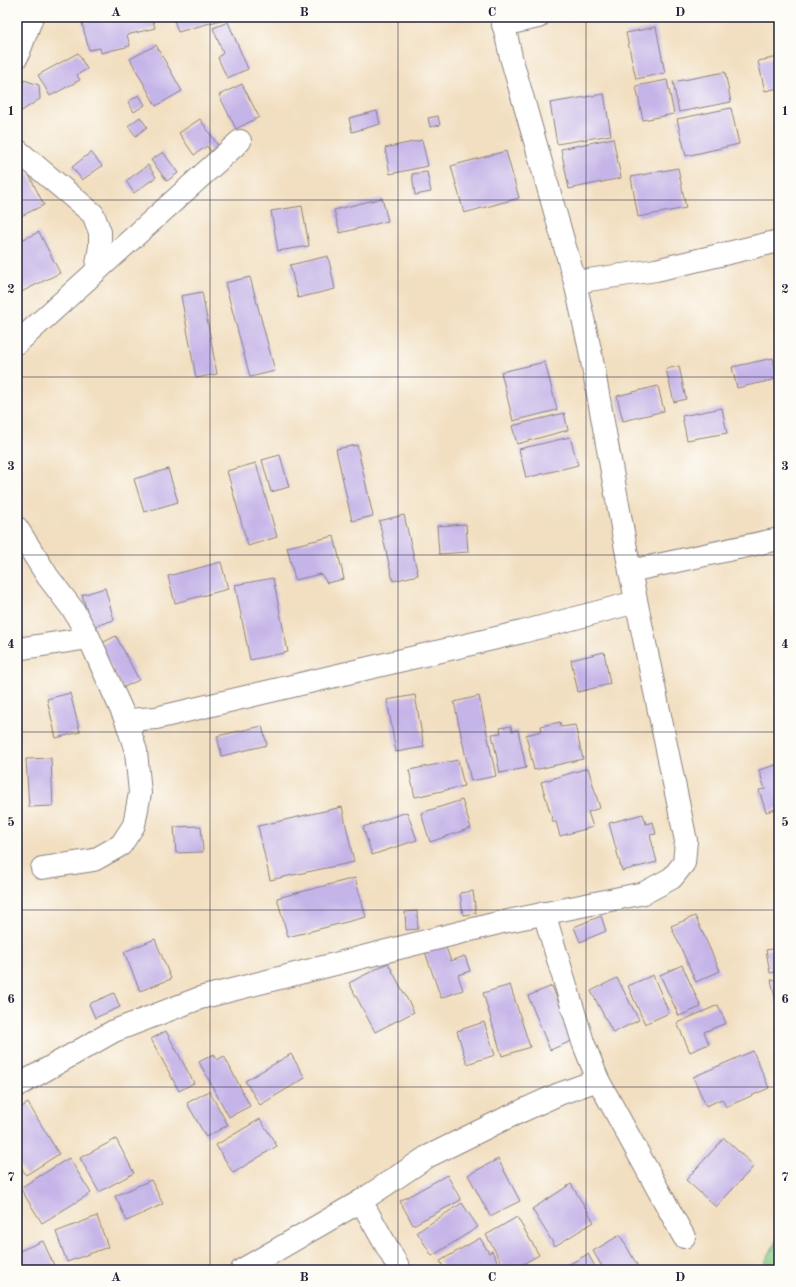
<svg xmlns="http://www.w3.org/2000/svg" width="796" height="1287" viewBox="0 0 796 1287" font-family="'Old Standard TT',serif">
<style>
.green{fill:#88cd86;stroke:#557860}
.building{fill:#c5b4e8}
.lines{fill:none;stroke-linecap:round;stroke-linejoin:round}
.street-casing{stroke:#8a807e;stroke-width:24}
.street{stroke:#fff;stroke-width:22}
.grid{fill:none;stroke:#22223b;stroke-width:1;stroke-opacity:0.55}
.neatline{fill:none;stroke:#22223b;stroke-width:1.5}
.grid-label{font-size:13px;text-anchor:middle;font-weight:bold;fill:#22223b}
</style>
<rect width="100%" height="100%" fill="#fdfcf7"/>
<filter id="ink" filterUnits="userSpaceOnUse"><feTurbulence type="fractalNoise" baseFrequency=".025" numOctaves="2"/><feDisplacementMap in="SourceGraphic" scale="8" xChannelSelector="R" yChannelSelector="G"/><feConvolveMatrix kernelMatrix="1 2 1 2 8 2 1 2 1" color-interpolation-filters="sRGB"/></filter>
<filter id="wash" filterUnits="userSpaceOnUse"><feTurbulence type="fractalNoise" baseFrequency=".012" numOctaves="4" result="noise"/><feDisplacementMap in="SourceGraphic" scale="16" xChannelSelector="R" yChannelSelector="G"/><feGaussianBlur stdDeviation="0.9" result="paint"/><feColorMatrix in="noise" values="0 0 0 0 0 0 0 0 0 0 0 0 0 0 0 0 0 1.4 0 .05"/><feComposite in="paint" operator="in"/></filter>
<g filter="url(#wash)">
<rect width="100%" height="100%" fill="#f2dfc1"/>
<!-- green -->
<path class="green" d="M779,1235v35h-18z"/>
<g id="blocks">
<!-- building -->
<g class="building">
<path d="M109,17h43l3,11 -28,7 3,11 -29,7 -1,-5 -11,2 -7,-27z"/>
<path d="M173,17h47l1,3 -43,12z"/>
<path d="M228,22l20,47 -21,9 -9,-20 5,-5 -10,-25z"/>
<path d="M656,27l9,46 -29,6 -10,-46z"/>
<path d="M156,45l26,46 -26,15 -26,-47z"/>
<path d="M78,53l9,16 -10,6 3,5 -30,16 -12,-21z"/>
<path d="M779,57v31l-14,3 -7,-30z"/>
<path d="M725,72l6,30 -52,10 -6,-30z"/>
<path d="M24,80l15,5 1,14 -23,15v-9z"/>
<path d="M667,80l7,34 -31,6 -7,-34z"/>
<path d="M242,84l17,33 -23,12 -17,-34z"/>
<path d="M604,94l7,41 -54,9 -7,-41z"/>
<path d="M139,95l6,10 -11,7 -6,-10z"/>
<path d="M731,108l8,36 -53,12 -9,-37z"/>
<path d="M377,111l3,13 -28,8 -3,-14z"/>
<path d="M438,116l2,9 -10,2 -2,-9z"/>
<path d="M140,117l7,10 -11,9 -8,-10z"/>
<path d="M200,119l21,31 -8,5 -6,-9 -13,9 -15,-22z"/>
<path d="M613,138l8,40 -52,11 -8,-40z"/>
<path d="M422,140l6,26 -38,8 -5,-26z"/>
<path d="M506,151l13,47 -55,15 -13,-47z"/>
<path d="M91,152l11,14 -20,14 -10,-13z"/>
<path d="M163,152l15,21 -11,8 -16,-21z"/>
<path d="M23,163l21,42 -27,13v-52z"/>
<path d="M148,165l8,12 -22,16 -8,-12z"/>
<path d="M678,168l8,40 -48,9 -7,-40z"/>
<path d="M427,172l4,20 -16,3 -3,-21z"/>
<path d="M382,198l6,23 -48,12 -6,-23z"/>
<path d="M302,206l7,40 -31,5 -7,-40z"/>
<path d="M39,232l21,41 -43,21v-52z"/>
<path d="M328,256l7,33 -37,9 -8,-33z"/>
<path d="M250,277l25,94 -25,6 -25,-94z"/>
<path d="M202,292l15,82 -21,4 -15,-82z"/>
<path d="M773,358l4,21 -40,9 -5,-21z"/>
<path d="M545,362l12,48 -44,11 -12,-49z"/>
<path d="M679,366l7,33 -12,3 -8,-33z"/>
<path d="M658,386l6,25 -41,10 -6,-25z"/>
<path d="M722,408l5,25 -40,7 -5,-24z"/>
<path d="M564,413l4,17 -51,14 -5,-18z"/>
<path d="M570,437l8,28 -52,13 -7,-29z"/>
<path d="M357,445l16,71 -21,5 -16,-72z"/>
<path d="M280,455l9,32 -18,5 -9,-32z"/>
<path d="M256,463l21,74 -29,9 -21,-75z"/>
<path d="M168,469l10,33 -34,10 -10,-33z"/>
<path d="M404,515l14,60 -25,6 -14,-60z"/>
<path d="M466,524l2,28 -29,2 -2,-28z"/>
<path d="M334,536l10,43 -17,4 -6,-9 -26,6 -8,-33z"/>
<path d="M221,562l7,27 -53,14 -7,-27z"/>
<path d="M273,578l15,74 -38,8 -15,-75z"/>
<path d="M105,588l9,32 -22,7 -10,-32z"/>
<path d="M116,636l23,44 -17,8 -22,-44z"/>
<path d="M604,652l6,32 -32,8 -7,-32z"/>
<path d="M70,693l10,39 -24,6 -9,-39z"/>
<path d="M415,695l9,52 -28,5 -9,-52z"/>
<path d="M479,696l17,80 -25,5 -17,-79z"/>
<path d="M560,722l1,5 14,-2 8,34 -49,11 -8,-35 16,-4 -1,-5z"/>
<path d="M262,726l5,19 -45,11 -5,-20z"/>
<path d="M511,726l1,5 6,-1 8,38 -26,5 -8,-39 9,-1 -1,-5z"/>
<path d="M51,758l2,48 -24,1 -3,-48z"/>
<path d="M458,760l6,26 -49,11 -6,-27z"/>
<path d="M779,764v44l-13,4 -7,-22 6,-1 -6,-19z"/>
<path d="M588,768l12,40 -12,4 5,15 -33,9 -4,-14h-3l-12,-40z"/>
<path d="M462,800l9,28 -41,14 -9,-29z"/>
<path d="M342,807l12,55 -84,18 -12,-54z"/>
<path d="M407,812l10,28 -45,15 -9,-28z"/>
<path d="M643,814l3,10 7,-2 3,12 -6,1 7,27 -35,9 -13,-48z"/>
<path d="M201,826l2,26 -27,1 -2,-26z"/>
<path d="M355,878l11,39 -78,20 -11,-39z"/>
<path d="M473,891l3,22 -13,2 -3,-22z"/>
<path d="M417,911l1,18 -12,1 -1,-18z"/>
<path d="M601,916l5,15 -26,11 -6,-15z"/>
<path d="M695,916l25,55 -24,11 -25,-56z"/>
<path d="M155,939l16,40 -31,12 -16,-39z"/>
<path d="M444,942l7,19 14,-5 5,15 -12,4 5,15 -22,8 -17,-49z"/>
<path d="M779,948v23l-9,2 -4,-23z"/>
<path d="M388,963l26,49 -39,20 -26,-49z"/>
<path d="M682,965l19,42 -22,9 -19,-41z"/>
<path d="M653,975l16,38 -24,11 -17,-38z"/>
<path d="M617,978l22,42 -26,13 -22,-42z"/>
<path d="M779,979v25l-2,1 -6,-25z"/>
<path d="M510,985l20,62 -28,9 -19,-63z"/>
<path d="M552,986l22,54 -24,10 -22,-54z"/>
<path d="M114,993l6,14 -25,11 -6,-14z"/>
<path d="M718,1005l8,18 -22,9 5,12 -19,8 -13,-29z"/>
<path d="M484,1022l11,33 -28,9 -10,-33z"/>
<path d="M166,1031l28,52 -15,8 -28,-52z"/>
<path d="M753,1051l16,37 -43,19 -4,-8 -16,7 -13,-29z"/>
<path d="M214,1054l3,6 7,-4 26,50 -21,11 -30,-55z"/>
<path d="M291,1054l14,24 -45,27 -15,-24z"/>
<path d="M209,1091l19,34 -22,12 -19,-34z"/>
<path d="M28,1103l31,51 -33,21 -9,-14v-51z"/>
<path d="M260,1119l17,27 -44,27 -17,-28z"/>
<path d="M724,1138l30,28 -38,41 -30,-27z"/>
<path d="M116,1139l18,34 -35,19 -19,-34z"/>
<path d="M69,1158l22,35 -49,30 -22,-35z"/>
<path d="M498,1159l22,42 -30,15 -22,-41z"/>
<path d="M447,1175l14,25 -48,25 -13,-24z"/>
<path d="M151,1180l12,24 -36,17 -12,-25z"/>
<path d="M571,1184l23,38 -39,24 -23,-37z"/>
<path d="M462,1203l16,24 -46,29 -15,-24z"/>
<path d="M97,1216l11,31 -41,15 -11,-30z"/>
<path d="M517,1217l22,38 -27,15h-6l-20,-35z"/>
<path d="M620,1235l20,35h-36l-11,-19z"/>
<path d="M480,1238l9,15 3,-2 10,19h-57l-5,-9z"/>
<path d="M43,1241l13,29h-39v-18z"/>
<path d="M588,1254l9,16h-38z"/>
</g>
</g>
</g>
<g filter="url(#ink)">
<use href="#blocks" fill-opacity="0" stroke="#8a807e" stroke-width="1"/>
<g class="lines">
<!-- street casing -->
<g class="street-casing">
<g id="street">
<path d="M503,25l35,-8"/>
<path d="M17,57l15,-40"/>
<path d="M17,150l76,64 7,18v14l-4,25"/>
<path d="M575,282l81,-12 123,-29"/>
<path d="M17,343l223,-202"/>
<path d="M17,528l31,49 26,34 15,27 37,82 10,31 4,42 -6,32 -13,20 -27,15 -52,8"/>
<path d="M630,571l149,-32"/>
<path d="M17,649l72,-11"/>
<path d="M126,720l30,-2 366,-86 114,-30"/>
<path d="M598,1080l86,157"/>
<path d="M17,1086l97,-55 86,-33 298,-75 146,-30 28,-15 12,-15 2,-22 -56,-270 -40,-221 -15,-68 -64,-225 -9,-40"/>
<path d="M361,1201l39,69"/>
<path d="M242,1270l119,-69 66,-44 77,-38 55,-25 39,-14 -15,-38 -39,-129"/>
</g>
</g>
<!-- street -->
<use href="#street" class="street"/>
</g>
</g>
<!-- grid -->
<path class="grid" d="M210,17v1253M398,17v1253M586,17v1253M17,200h762M17,377h762M17,555h762M17,732h762M17,910h762M17,1087h762"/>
<!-- margin -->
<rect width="796" height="1287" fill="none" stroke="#fdfcf7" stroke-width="44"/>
<rect x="22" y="22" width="752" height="1243" class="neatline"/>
<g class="grid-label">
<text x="116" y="16">A</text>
<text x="304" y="16">B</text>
<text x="492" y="16">C</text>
<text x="680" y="16">D</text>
<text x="11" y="115">1</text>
<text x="785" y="115">1</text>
<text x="11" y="293">2</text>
<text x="785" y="293">2</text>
<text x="11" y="470">3</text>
<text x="785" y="470">3</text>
<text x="11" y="648">4</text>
<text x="785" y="648">4</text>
<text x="11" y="826">5</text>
<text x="785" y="826">5</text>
<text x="11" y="1003">6</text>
<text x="785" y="1003">6</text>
<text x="11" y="1181">7</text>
<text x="785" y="1181">7</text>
<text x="116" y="1281">A</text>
<text x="304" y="1281">B</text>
<text x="492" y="1281">C</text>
<text x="680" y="1281">D</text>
</g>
</svg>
